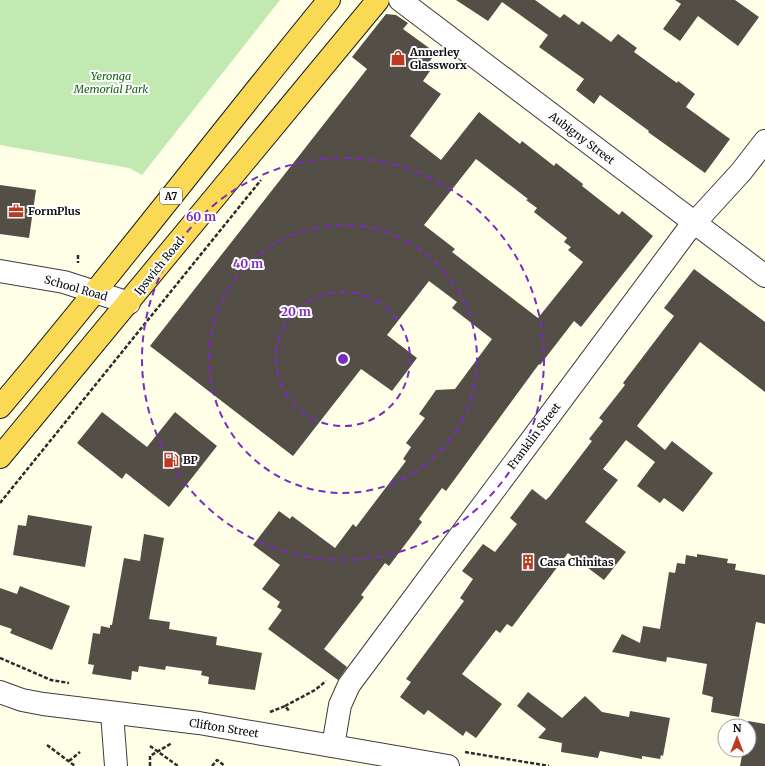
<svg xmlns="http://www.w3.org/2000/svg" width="765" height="766" viewBox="0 0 765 766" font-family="Merriweather,serif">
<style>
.green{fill:#c2e9b1}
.building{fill:#534e46;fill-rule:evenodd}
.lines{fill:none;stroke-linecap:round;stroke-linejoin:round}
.minor-casing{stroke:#3d3d3d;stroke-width:24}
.tertiary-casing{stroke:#3d3d3d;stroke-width:24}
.trunk-casing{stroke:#1b1b1b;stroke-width:24}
.path{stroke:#2c2c2c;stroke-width:2.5;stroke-dasharray:4 2;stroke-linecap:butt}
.minor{stroke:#fff;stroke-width:22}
.tertiary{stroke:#fff;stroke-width:22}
.trunk{stroke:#fada54;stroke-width:22}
.ring{fill:none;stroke:#7b2cbf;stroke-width:2;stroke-dasharray:7 5}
.labels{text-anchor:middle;stroke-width:4;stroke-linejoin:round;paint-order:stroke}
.shield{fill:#fff;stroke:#545454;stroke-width:1}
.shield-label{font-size:10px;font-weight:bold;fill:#0a0a0a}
.poi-label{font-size:11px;font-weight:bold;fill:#0a0a0a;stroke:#fff;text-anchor:start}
.park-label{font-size:11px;font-style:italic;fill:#1a621b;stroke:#fff}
.street-label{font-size:11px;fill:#0a0a0a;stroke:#fff}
.centre{fill:#7b2cbf;stroke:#fff;stroke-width:2}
.ring-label{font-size:12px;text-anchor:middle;font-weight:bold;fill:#7b2cbf;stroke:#fff;stroke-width:4;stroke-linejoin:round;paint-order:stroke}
</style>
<rect width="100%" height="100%" fill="#ffffe7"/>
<!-- green -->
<path class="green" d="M0,0h280l-138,175 -13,-7 -129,-23z"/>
<!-- building -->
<g class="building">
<path d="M456,0h79l25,18 4,-4 15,11 3,-4 29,21 7,-8 19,14 -3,4 43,31 1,-2 17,13 -9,13 44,32 -25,34 -57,-41 1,-1 -49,-36 -6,9 -18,-14 8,-11 -45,-32 9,-12 -46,-33 -14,19z"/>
<path d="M675,0h60l24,17 -21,29 -40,-30 -18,25 -17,-12 18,-25z"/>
<path d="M386,14l10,1 12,8 -5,6 33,24 -11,14 5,4 -7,10 18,13 -31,42 31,24 38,-48 41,32 2,-3 32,25 2,-3 27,21 -1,2 37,29 3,-4 31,25 -72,91 -7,-6 -34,44 -1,-1 -93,127 -4,-3 -23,31 3,3 -33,44 -4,-3 -24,32 3,2 -40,52 23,18 -9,13 -70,-51 14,-19 -5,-3 3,-5 -18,-13 18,-24 -27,-20 26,-34 11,8 2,-3 43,32 18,-24 3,3 50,-66 -3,-2 8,-12 -5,-4 19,-25 -6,-4 17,-24 19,-1 37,-50 -40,-31 5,-6 -28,-21 -42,54 30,23 -25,33 -31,-22 -68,87 -143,-110 217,-277 -15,-12zM476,159l52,40 -2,1 11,8 -3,4 33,26 -3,4 7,5 -3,3 15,12 -45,56 -86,-66 3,-3 -31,-24z"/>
<path d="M0,185l36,5 -7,48 -29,-4z"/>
<path d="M694,269l71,53v70l-65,-50 -63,84 28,24 7,-9 41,32 -30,39 -19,-14 -4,5 -23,-17 18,-24 -29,-22 -23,29 15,11 -33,42 41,30 -22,28 -36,-27 -56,74 -5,-3 -7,9 -4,-3 -34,44 40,30 -26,34 -10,-7 -3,5 -35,-26 -4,5 -24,-18 11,-15 -5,-3 58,-78 -4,-3 13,-19 -11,-8 21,-27 12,8 22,-28 -7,-6 22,-29 14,11 4,-4 42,-55 -3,-2 14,-18 -4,-3 26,-33 -2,-2 51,-67 -10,-8z"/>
<path d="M102,412l45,35 28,-35 42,34 -48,61 -43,-34 -4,6 -45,-36z"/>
<path d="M28,515l64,11 -7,41 -72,-12 5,-30 8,1z"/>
<path d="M144,534l20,4 -15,81 21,3 -1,7 48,8 -1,8 46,8 -7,37 -47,-6 1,-7 -8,-2 1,-4 -36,-5 -1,4 -26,-4 -1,6 -6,-1 -1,9 -39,-6 2,-9 -6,-1 5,-31 7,1 1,-8 9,2v-3h2l12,-67 16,3z"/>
<path d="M697,554l31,5 -1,4 9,1 -1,6 30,5v49l-9,-2 -17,95 -28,-5 2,-15 -11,-3 5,-30 -40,-7 -1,5 -54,-10 10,-18 18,9 3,-17 17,3 9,-57 6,1 2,-10 8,1 1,-9 11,2z"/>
<path d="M20,586l50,20 -18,44 -42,-17 2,-4 -12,-4v-37l17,6z"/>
<path d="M528,692l34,26 23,-22 17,16 27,5 1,-6 40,7 -7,38 -2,-1 -1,4 -18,-3v3l-42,-8 -2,7 -37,-6 1,-9 -24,-5 8,-9 -29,-23z"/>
<path d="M748,721l17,3v42h-25l3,-16h6z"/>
</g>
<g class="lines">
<!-- minor casing -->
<g class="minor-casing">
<g id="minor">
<path d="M400,0l365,276"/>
<path d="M0,692l22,8 21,4 156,19 249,43"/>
<path d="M112,713l4,53"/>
<path d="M333,746l7,-41 9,-20 338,-454 54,-59 24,-31"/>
</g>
</g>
<!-- tertiary casing -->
<g class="tertiary-casing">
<path id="tertiary" d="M0,271l64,11 65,21"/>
</g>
<!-- trunk casing -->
<g class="trunk-casing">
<g id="trunk">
<path d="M0,407c113,-133 218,-272 329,-407"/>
<path d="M0,457l378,-457"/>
</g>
</g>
<!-- path -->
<g class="path">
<path d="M78,255v8"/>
<path d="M0,503l261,-323"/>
<path d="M0,658l51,22 18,3"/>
<path d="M285,706l30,-16 11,-9"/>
<path d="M270,712l15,-6 5,6"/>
<path d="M47,745l28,21"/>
<path d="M150,746l28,20"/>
<path d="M465,752l84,14"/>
<path d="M69,761l11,-9"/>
<path d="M150,766v-10l22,-13"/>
<path d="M212,766l5,-6 8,6"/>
</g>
<!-- minor -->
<use href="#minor" class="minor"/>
<!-- tertiary -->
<use href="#tertiary" class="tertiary"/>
<!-- trunk -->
<use href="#trunk" class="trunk"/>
</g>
<!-- distance rings -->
<g class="ring">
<circle cx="343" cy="359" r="67"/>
<circle cx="343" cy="359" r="134"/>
<circle cx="343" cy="359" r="201"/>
</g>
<!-- icons -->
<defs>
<g id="shop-bare" transform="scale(1.2)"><path d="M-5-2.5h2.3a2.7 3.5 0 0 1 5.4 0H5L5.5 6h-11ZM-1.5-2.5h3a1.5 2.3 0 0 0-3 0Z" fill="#bc3a21" stroke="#fff" stroke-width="2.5" paint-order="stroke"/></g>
<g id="office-bare" transform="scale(1.2)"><path d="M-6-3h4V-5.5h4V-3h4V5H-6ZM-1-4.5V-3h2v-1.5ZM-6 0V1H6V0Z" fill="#bc3a21" stroke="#fff" stroke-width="2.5" paint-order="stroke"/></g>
<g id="fuel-bare" transform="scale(1.2)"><path d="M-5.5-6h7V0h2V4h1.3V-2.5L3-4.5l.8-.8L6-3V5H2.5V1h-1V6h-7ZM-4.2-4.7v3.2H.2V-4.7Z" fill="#bc3a21" stroke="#fff" stroke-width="2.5" paint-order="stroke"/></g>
<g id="building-bare" transform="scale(1.2)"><path d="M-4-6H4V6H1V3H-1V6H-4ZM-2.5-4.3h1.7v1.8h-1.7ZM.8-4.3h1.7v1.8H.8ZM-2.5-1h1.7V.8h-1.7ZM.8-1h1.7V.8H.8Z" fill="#bc3a21" stroke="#fff" stroke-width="2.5" paint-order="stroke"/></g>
</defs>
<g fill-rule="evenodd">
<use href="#shop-bare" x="398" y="58"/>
<use href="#office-bare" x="16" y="211"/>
<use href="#fuel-bare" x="171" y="460"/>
<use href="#building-bare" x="528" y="562"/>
</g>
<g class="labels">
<!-- shield labels -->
<rect class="shield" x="160" y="188" width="22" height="16" rx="3"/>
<g class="shield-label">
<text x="171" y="200">A7</text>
</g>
<!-- poi labels -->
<g class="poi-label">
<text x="410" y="56">Annerley<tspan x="410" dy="13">Glassworx</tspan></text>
<text x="28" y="215">FormPlus</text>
<text x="183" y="464">BP</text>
<text x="540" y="566">Casa Chinitas</text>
</g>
<!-- park labels -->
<g class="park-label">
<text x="111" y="80">Yeronga<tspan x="111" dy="13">Memorial Park</tspan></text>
</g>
<!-- street labels -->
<g class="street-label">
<text transform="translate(582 138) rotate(37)" y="4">Aubigny Street</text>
<text transform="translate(159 266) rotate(-51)" y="4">Ipswich Road</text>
<text transform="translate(76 288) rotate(16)" y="4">School Road</text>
<text transform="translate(534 436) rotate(-53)" y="4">Franklin Street</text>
<text transform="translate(224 728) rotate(9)" y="4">Clifton Street</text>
</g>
</g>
<circle cx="343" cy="359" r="6" class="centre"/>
<g class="ring-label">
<text x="201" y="221">60 m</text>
<text x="248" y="268">40 m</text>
<text x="296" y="316">20 m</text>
</g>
<!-- north arrow -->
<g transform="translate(737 738)"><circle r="19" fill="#ffffff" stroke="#9d9d9d"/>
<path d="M0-3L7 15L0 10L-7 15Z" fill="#bc3a21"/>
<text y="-6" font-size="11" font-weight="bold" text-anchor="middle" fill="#0a0a0a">N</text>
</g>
</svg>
